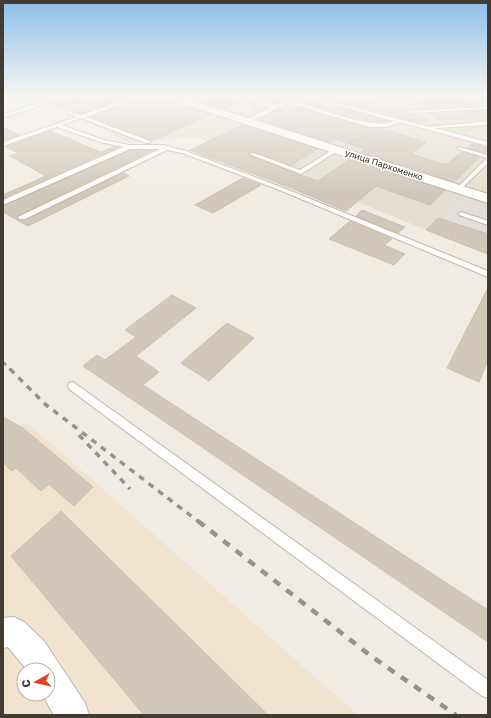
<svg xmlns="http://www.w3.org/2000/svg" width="491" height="718" viewBox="0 0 491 718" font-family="Rubik,sans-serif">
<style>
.residential{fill:#e4ded2}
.commercial{fill:#f2e3cf;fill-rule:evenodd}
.education{fill:#e9e1ce}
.green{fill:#cbe3ae}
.parking{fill:#e1dfdc}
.building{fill:#d1c8ba;stroke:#cbbfad}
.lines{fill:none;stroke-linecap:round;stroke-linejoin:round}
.service-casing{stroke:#beb7aa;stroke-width:2}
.minor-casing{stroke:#beb7aa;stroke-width:2}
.tertiary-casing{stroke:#beb7aa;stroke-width:2}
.path{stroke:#bcaf99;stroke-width:1.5;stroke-dasharray:1 1;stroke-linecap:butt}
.service{fill:#fff;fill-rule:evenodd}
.minor{fill:#fff;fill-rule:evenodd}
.tertiary{fill:#fff;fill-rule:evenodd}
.rail-far2{stroke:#939393;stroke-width:2.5;stroke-dasharray:4.5 4.5;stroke-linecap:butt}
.rail-far1{stroke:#939393;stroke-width:3.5;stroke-dasharray:6 6;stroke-linecap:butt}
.rail{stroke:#939393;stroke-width:4.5;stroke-dasharray:8 8;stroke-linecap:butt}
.labels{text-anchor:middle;stroke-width:3;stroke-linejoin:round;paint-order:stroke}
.far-street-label{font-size:9px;fill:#423c34;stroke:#fff}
</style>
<rect width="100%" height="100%" fill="#f0ece3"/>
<!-- residential -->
<path class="residential" d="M35,95h453v160l-291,-118 -69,6z"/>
<!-- commercial -->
<path class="commercial" d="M29,424l329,291h-355v-287zM24,670h24v24h-24z"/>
<!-- education -->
<path class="education" d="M488,164v21l-16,-5z"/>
<!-- green -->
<g class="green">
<path d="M169,95h17l68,21 -6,3z"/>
<path d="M311,95h43l-14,8z"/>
<path d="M451,122h37v7c-18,3 -47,8 -61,-5z"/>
</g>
<!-- parking -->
<path class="parking" d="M454,202l34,11v21l-49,-18z"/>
<!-- building -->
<g class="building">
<path d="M113,95h22l-54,18 -27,-10 23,-7 16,6z"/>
<path d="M208,95h26l10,5 -20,9 -29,-9z"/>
<path d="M246,95h39l7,2 -16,6z"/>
<path d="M436,95h27l15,11 -53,3 -14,-13z"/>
<path d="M144,97l32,10 6,-2 29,9 -59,27 -62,-24z"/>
<path d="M296,98l37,10 3,-2 52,15h-14l-29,-5 -49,-16z"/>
<path d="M354,98l49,14 2,2h6l16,5v2l-12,1 -72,-19z"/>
<path d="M251,102l17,5 -12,6z"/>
<path d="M289,105l81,23h8l48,14 -15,12 35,11 16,-13 18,5 -26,25 -93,-30 4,-3 -30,-10 -5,3 -72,-23z"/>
<path d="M484,111l4,2v5l-50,2 -8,-7z"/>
<path d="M243,125l75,24 -27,16 -36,-13 -7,1v2l52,20 18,6 31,-21 96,30 -15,15 -54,-19 -30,25 -55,-23 -101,-38z"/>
<path d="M3,127l16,8 -16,5z"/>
<path d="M50,131l51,21 13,-5h4l-115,51v-3l43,-19 -36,-20 9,-3 -13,-6z"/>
<path d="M472,144l16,4v2l-3,3 -18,-5z"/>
<path d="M130,150h23l-136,66v2l2,2h7l97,-47 6,3 -101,50 -25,-14v-6z"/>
<path d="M243,178l18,7 -48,28 -18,-8z"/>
<path d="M362,210l43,17 -7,6 -42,-17z"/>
<path d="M438,218l50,16v20l-62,-24z"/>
<path d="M350,221l42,18 -8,6 21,9 -11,11 -65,-26z"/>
<path d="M488,288v72l-9,22 -32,-14z"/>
<path d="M172,295l24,13 -60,48 23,16 -16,13 345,225v32l-405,-276 14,-11 8,5 31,-23 -11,-7z"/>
<path d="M227,323l27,15 -45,43 -28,-18z"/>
<path d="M3,417l20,11 70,59 -19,19 -25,-22 -8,7 -25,-23 -4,3 -9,-8z"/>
<path d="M61,511l207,204h-124l-133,-159z"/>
</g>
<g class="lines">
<!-- service casing -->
<g class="service-casing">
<g id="service">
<path d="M68,95h6l-71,23v-4z"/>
<path d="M139,95h6l-59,22 64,24v2h-4l-65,-25 -19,7 42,15 25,5h34l23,6 95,36 207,84v6l-211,-88 -95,-36 -15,-3 -142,69h-6l-1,-2 142,-68h-30l-127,56v-5l120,-53 -23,-5 -43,-15 -54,19v-4l73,-25 -9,-4v-2l14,4z"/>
<path d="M235,95h6l35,10 17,-7 2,1 -2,2c22,6 83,30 101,20l-94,-26h7l122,32 59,-6v4l-53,3 53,14v4l-88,-24 -12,5h-18l-81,-24 -42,20 -2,-1v-2l27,-13z"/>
<path d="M488,107v2l-82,4 -2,-1 2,-1z"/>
<path d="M458,147l30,8v8l-29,28 -2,-1v-2l30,-30 -29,-9z"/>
<path d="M334,149l5,1 -38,24 -52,-20 5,-1 46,17z"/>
<path d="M461,212l27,9v4l-29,-10v-2z"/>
<path d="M73,382l415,298v18l-6,-2 -413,-307 -1,-3 1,-3z"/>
</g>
</g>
<!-- minor casing -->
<g class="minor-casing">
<path id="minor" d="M14,617l10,5 20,19 41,62 4,12h-35l-12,-21h6v-24h-21l-19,-23 -5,1v-30z"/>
</g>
<!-- tertiary casing -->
<g class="tertiary-casing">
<path id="tertiary" d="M161,95h15l312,99v9l-326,-106z"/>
</g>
<!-- path -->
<g class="path">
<path d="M377,95l37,6"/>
<path d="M348,142l20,-7"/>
</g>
<!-- service -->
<use href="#service" class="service"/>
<!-- minor -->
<use href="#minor" class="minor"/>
<!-- tertiary -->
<use href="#tertiary" class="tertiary"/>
<!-- rail-far2 -->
<path class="rail-far2" d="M3,362l8,8"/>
<!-- rail-far1 -->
<g class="rail-far1">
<path d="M10,369l35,35 154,118"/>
<path d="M79,435l51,54"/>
</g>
<!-- rail -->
<path class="rail" d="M198,521l173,135 85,59"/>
</g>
<!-- sky -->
<linearGradient id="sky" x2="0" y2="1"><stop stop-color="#8cbee9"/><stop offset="0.49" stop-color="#f8f6f2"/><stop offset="1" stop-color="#f8f6f2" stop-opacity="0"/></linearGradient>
<rect width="491" height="195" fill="url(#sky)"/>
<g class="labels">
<!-- far-street labels -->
<g class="far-street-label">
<text transform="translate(384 165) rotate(18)" y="3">улица Пархоменко</text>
</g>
</g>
<!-- border -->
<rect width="491" height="718" fill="none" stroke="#423c34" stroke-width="8"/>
<!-- north arrow -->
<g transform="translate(36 682) rotate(262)"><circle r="19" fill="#ffffff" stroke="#b3b1ae"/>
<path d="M0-3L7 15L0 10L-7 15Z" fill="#eb3c1f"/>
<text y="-6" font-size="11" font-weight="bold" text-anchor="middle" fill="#423c34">С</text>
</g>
</svg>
